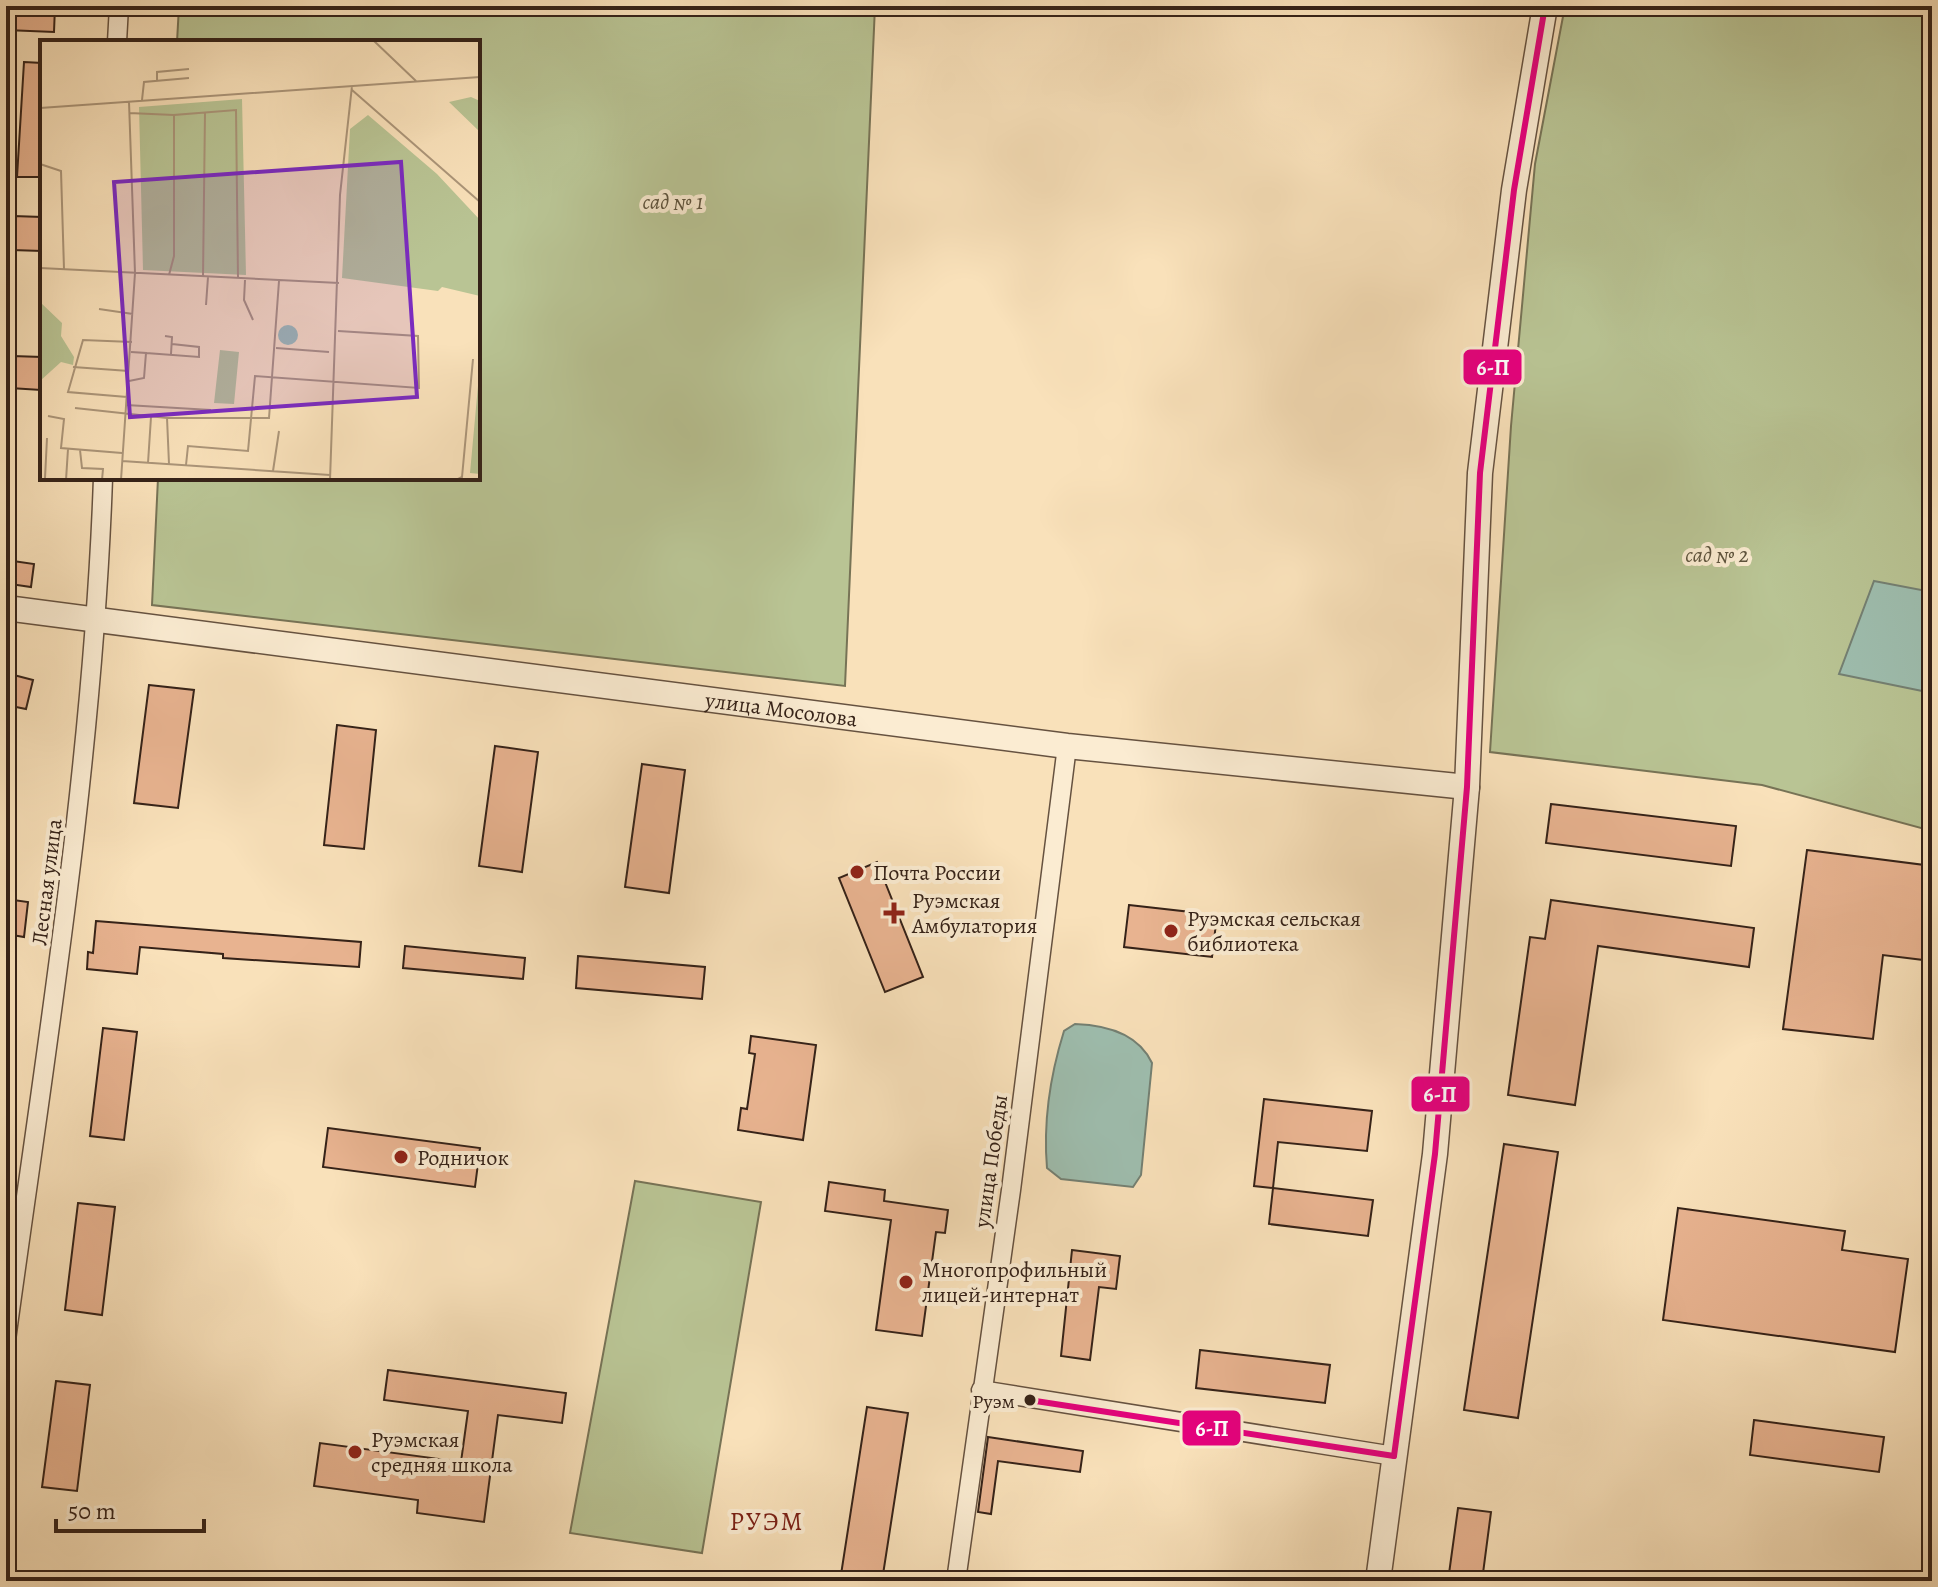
<svg xmlns="http://www.w3.org/2000/svg" width="1938" height="1587" viewBox="0 0 1938 1587" font-family="Alegreya,serif">
<style>
.green{fill:#b9c494;stroke:#777356;stroke-width:2}
.water{fill:#9ebeaf;stroke:#748073;stroke-width:2}
.building{fill:#e8b390;stroke:#352218;stroke-width:2}
.lines{fill:none;stroke-linecap:round;stroke-linejoin:round}
.minor-casing{stroke:#665240;stroke-width:21}
.tertiary-casing{stroke:#665240;stroke-width:27}
.minor{stroke:#fbecd2;stroke-width:18}
.tertiary{stroke:#fbecd2;stroke-width:24}
.bus-1-casing{stroke:#fbecd2;stroke-width:12}
.bus-1{stroke:#e5007d;stroke-width:6}
.poi-dot{fill:#8f2418;stroke:#fbecd2;stroke-width:3}
.bus-dot{fill:#352218;stroke:#fbecd2;stroke-width:3}
.labels{text-anchor:middle;stroke-width:8;stroke-linejoin:round;paint-order:stroke}
.bus-label{font-size:20px;fill:#352218;stroke:#fbecd2;text-anchor:end}
.park-label{font-size:22px;font-style:italic;fill:#5d533d;stroke:#fbecd2}
.street-label{font-size:22px;fill:#352218;stroke:#fbecd2}
.poi-label{font-size:22px;fill:#352218;stroke:#fbecd2;text-anchor:start}
.quarter-label{font-size:26px;letter-spacing:2px;fill:#7a1f14;stroke:#fbecd2}
.inset-road{fill:none;stroke:#ab9579;stroke-width:2}
.view{fill:#7b2cbf;fill-opacity:0.15;stroke:#7b2cbf;stroke-width:4}
.inset-edge{fill:none;stroke:#352218;stroke-width:4}
.line-badge{stroke:#fbecd2;stroke-width:3}
.badge-label{font-size:22px;text-anchor:middle;font-weight:bold;fill:#fff}
</style>
<rect width="100%" height="100%" fill="#f9e1ba"/>
<filter id="stains"><feTurbulence type="fractalNoise" baseFrequency=".0025" numOctaves="4"/><feColorMatrix values="0 0 0 0 .2 0 0 0 0 .09 0 0 0 0 .02 0 0 0 .5 -.17"/></filter>
<radialGradient id="worn" r=".72"><stop offset=".6" stop-color="#630" stop-opacity="0"/><stop offset="1" stop-color="#630" stop-opacity=".3"/></radialGradient>
<!-- green -->
<g class="green">
<path d="M179,6h696l-30,680 -693,-81 6,-127h320v-436h-301z"/>
<path d="M1565,6h367v825l-170,-46 -272,-33 21,-326 24,-262z"/>
<path d="M635,1181l126,21 -59,351 -132,-20z"/>
</g>
<!-- water -->
<g class="water">
<path d="M1874,581l58,11v101l-93,-19z"/>
<path d="M1075,1024c29,1 63,9 77,39l-11,112 -8,12 -72,-8 -14,-11c-4,-47 3,-92 17,-137z"/>
</g>
<!-- building -->
<g class="building">
<path d="M6,6h49l-1,26 -48,-2z"/>
<path d="M24,62l18,1v114h-25z"/>
<path d="M13,216l29,1v34l-30,-1z"/>
<path d="M12,356l30,1 -1,33 -31,-2z"/>
<path d="M13,561l21,3 -3,23 -21,-3z"/>
<path d="M6,673l27,7 -7,29 -20,-4z"/>
<path d="M149,685l45,5 -16,118 -44,-5z"/>
<path d="M337,725l39,5 -12,119 -40,-4z"/>
<path d="M495,746l43,6 -16,120 -43,-6z"/>
<path d="M642,764l43,6 -16,123 -44,-6z"/>
<path d="M1551,804l185,22 -5,40 -185,-23z"/>
<path d="M1807,850l125,16v95l-49,-6 -10,84 -90,-10z"/>
<path d="M877,862l46,115 -38,15 -46,-114z"/>
<path d="M6,899l22,3 -4,35 -18,-3z"/>
<path d="M1551,900l203,28 -5,39 -151,-21 -23,159 -67,-10 22,-158 15,2z"/>
<path d="M1129,905l88,10 -5,42 -88,-10z"/>
<path d="M96,921l265,21 -2,25 -136,-9v-4l-83,-7 -3,27 -50,-5 1,-17 5,1z"/>
<path d="M405,946l120,12 -2,21 -120,-11z"/>
<path d="M578,956l127,11 -3,32 -126,-11z"/>
<path d="M103,1028l34,4 -13,108 -34,-4z"/>
<path d="M751,1036l65,9 -13,95 -65,-10 3,-22 6,1 8,-55 -6,-1z"/>
<path d="M1264,1099l108,12 -5,40 -89,-9 -5,46 -19,-2z"/>
<path d="M328,1128l152,20 -5,39 -152,-20z"/>
<path d="M1504,1144l54,8 -40,266 -54,-8z"/>
<path d="M829,1182l56,8 -1,11 64,9 -3,23 -9,-1 -14,104 -46,-6 15,-110 -66,-9z"/>
<path d="M1273,1188l100,12 -5,36 -99,-12z"/>
<path d="M78,1203l37,4 -13,108 -37,-5z"/>
<path d="M1678,1208l167,23 -3,19 66,9 -13,93 -232,-32z"/>
<path d="M1072,1250l48,6 -4,33 -17,-2 -9,73 -29,-4z"/>
<path d="M1200,1350l130,15 -5,38 -129,-15z"/>
<path d="M388,1370l178,23 -4,30 -64,-8 -14,107 -67,-9 1,-13 -104,-14 6,-43 141,19 7,-51 -84,-11z"/>
<path d="M56,1381l34,4 -13,106 -35,-4z"/>
<path d="M867,1407l41,6 -26,168h-42z"/>
<path d="M1754,1420l130,17 -5,35 -129,-17z"/>
<path d="M988,1437l95,14 -3,21 -82,-11 -7,53 -13,-2z"/>
<path d="M1458,1508l33,4 -9,69h-34z"/>
</g>
<g class="lines">
<!-- minor casing -->
<g class="minor-casing">
<g id="minor">
<path d="M117,42l2,-36"/>
<path d="M6,1340c39,-287 87,-572 97,-862"/>
<path d="M981,1390l413,66"/>
<path d="M956,1581l55,-391 56,-444"/>
</g>
</g>
<!-- tertiary casing -->
<g class="tertiary-casing">
<g id="tertiary">
<path id="s1" d="M6,608l1061,138 400,41"/>
<path d="M1378,1581l57,-427 32,-367 13,-314 34,-283 31,-184"/>
</g>
</g>
<!-- minor -->
<use href="#minor" class="minor"/>
<!-- tertiary -->
<use href="#tertiary" class="tertiary"/>
<!-- bus-1 casing -->
<g class="bus-1-casing">
<g id="bus-1">
<path d="M1029,1400l365,56"/>
<path d="M1394,1456l41,-302 32,-367 13,-314 34,-283 31,-184"/>
</g>
</g>
<!-- bus-1 -->
<use href="#bus-1" class="bus-1"/>
</g>
<!-- markers -->
<g class="poi-dot">
<circle cx="857" cy="872" r="8"/>
<path d="M890 901h8v8h8v8h-8v8h-8v-8h-8v-8h8z"/>
<circle cx="1171" cy="931" r="8"/>
<circle cx="401" cy="1157" r="8"/>
<circle cx="906" cy="1282" r="8"/>
<circle cx="355" cy="1452" r="8"/>
</g>
<circle class="bus-dot" cx="1030" cy="1400" r="7"/>
<g class="labels">
<!-- bus labels -->
<g class="bus-label">
<text x="1015" y="1408">Руэм</text>
</g>
<!-- park labels -->
<g class="park-label">
<text x="673" y="209">сад № 1</text>
<text x="1717" y="562">сад № 2</text>
</g>
<!-- street labels -->
<g class="street-label">
<text dy="8" stroke="none"><textPath href="#s1" startOffset="782">улица Мосолова</textPath></text>
<text transform="translate(46 882) rotate(-83)" y="8">Лесная улица</text>
<text transform="translate(990 1161) rotate(-82)" y="8">улица Победы</text>
</g>
<!-- poi labels -->
<g class="poi-label">
<text x="873" y="880">Почта России</text>
<text x="912" y="908">Руэмская<tspan x="912" dy="25">Амбулатория</tspan></text>
<text x="1187" y="926">Руэмская сельская<tspan x="1187" dy="25">библиотека</tspan></text>
<text x="417" y="1165">Родничок</text>
<text x="922" y="1277">Многопрофильный<tspan x="922" dy="25">лицей-интернат</tspan></text>
<text x="371" y="1447">Руэмская<tspan x="371" dy="25">средняя школа</tspan></text>
</g>
<!-- quarter labels -->
<g class="quarter-label">
<text x="767" y="1530">РУЭМ</text>
</g>
</g>
<!-- overview -->
<g transform="translate(40 40)">
<rect width="440" height="440" fill="#f9e1ba"/>
<path d="M431,57l9,4v31l-31,-30zM202,59l4,176 -103,-5 -4,-163zM328,75l69,59 43,46v76l-38,-9 -4,4 -96,-13 8,-149zM0,262l22,21 -1,13 13,21 -1,8 -12,-3 -21,19zM180,310l19,2 -5,52 -20,-1zM440,324v110l-10,-1z" fill="#b9c494"/>
<path d="M238 295a10 10 0 1 1 20 0a10 10 0 1 1-20 0Z" fill="#9ebeaf"/>
<path class="inset-road" d="M333,0l43,41M117,41v-9l32,-3M312,50l128,112M102,60l2,-18 45,-4M0,68l440,-31M89,73l45,2M0,124l21,7 3,98M0,228l299,15M129,235l5,-19v-141l62,-5 2,169M163,237l2,-165M205,240l-1,20 9,20M166,265l2,-28M59,269l34,5M125,296l7,1 -1,17M236,308l53,4M106,313l53,4v-10l-27,-3M33,327l56,4M89,341l15,-3 2,-25 -15,-1M87,357l-59,-5 15,-52 49,2M86,365l85,5M35,368l92,10h102l10,-137M8,376l16,3 -3,29 61,5M127,378l2,46M40,410l2,18 21,1 -1,11M82,421l208,14M108,423l3,-46M146,425l2,-19 60,5 7,-75 164,12 -1,-52 -80,-5M233,431l6,-40M5,438l2,-40M26,440l2,-31M81,440l14,-207 -6,-171M290,440l10,-285 12,-109M416,440l6,-3 11,-118"/>
<path class="view" d="M361,122l16,235 -287,20 -16,-235z"/>
<rect width="440" height="440" class="inset-edge"/>
</g>
<g class="line-badge">
<rect x="1462" y="348" width="61" height="38" rx="8" fill="#e5007d"/>
<rect x="1410" y="1075" width="61" height="38" rx="8" fill="#e5007d"/>
<rect x="1181" y="1409" width="61" height="38" rx="8" fill="#e5007d"/>
</g>
<g class="badge-label">
<text x="1493" y="375">6-П</text>
<text x="1440" y="1102">6-П</text>
<text x="1212" y="1436">6-П</text>
</g>
<!-- margin -->
<rect width="1938" height="1587" fill="none" stroke="#f9e1ba" stroke-width="32"/>
<rect x="8" y="8" width="1922" height="1571" fill="none" stroke="#352218" stroke-width="4"/>
<rect x="16" y="16" width="1906" height="1555" fill="none" stroke="#352218" stroke-width="2"/>
<!-- scale -->
<path d="M56 1519v12h148v-12" fill="none" stroke="#352218" stroke-width="4"/>
<text x="68" y="1519" font-size="24" fill="#352218" stroke="#fbecd2" stroke-width="6" paint-order="stroke">50 m</text>
<rect width="100%" height="100%" filter="url(#stains)"/>
<rect width="100%" height="100%" fill="url(#worn)"/>
</svg>
